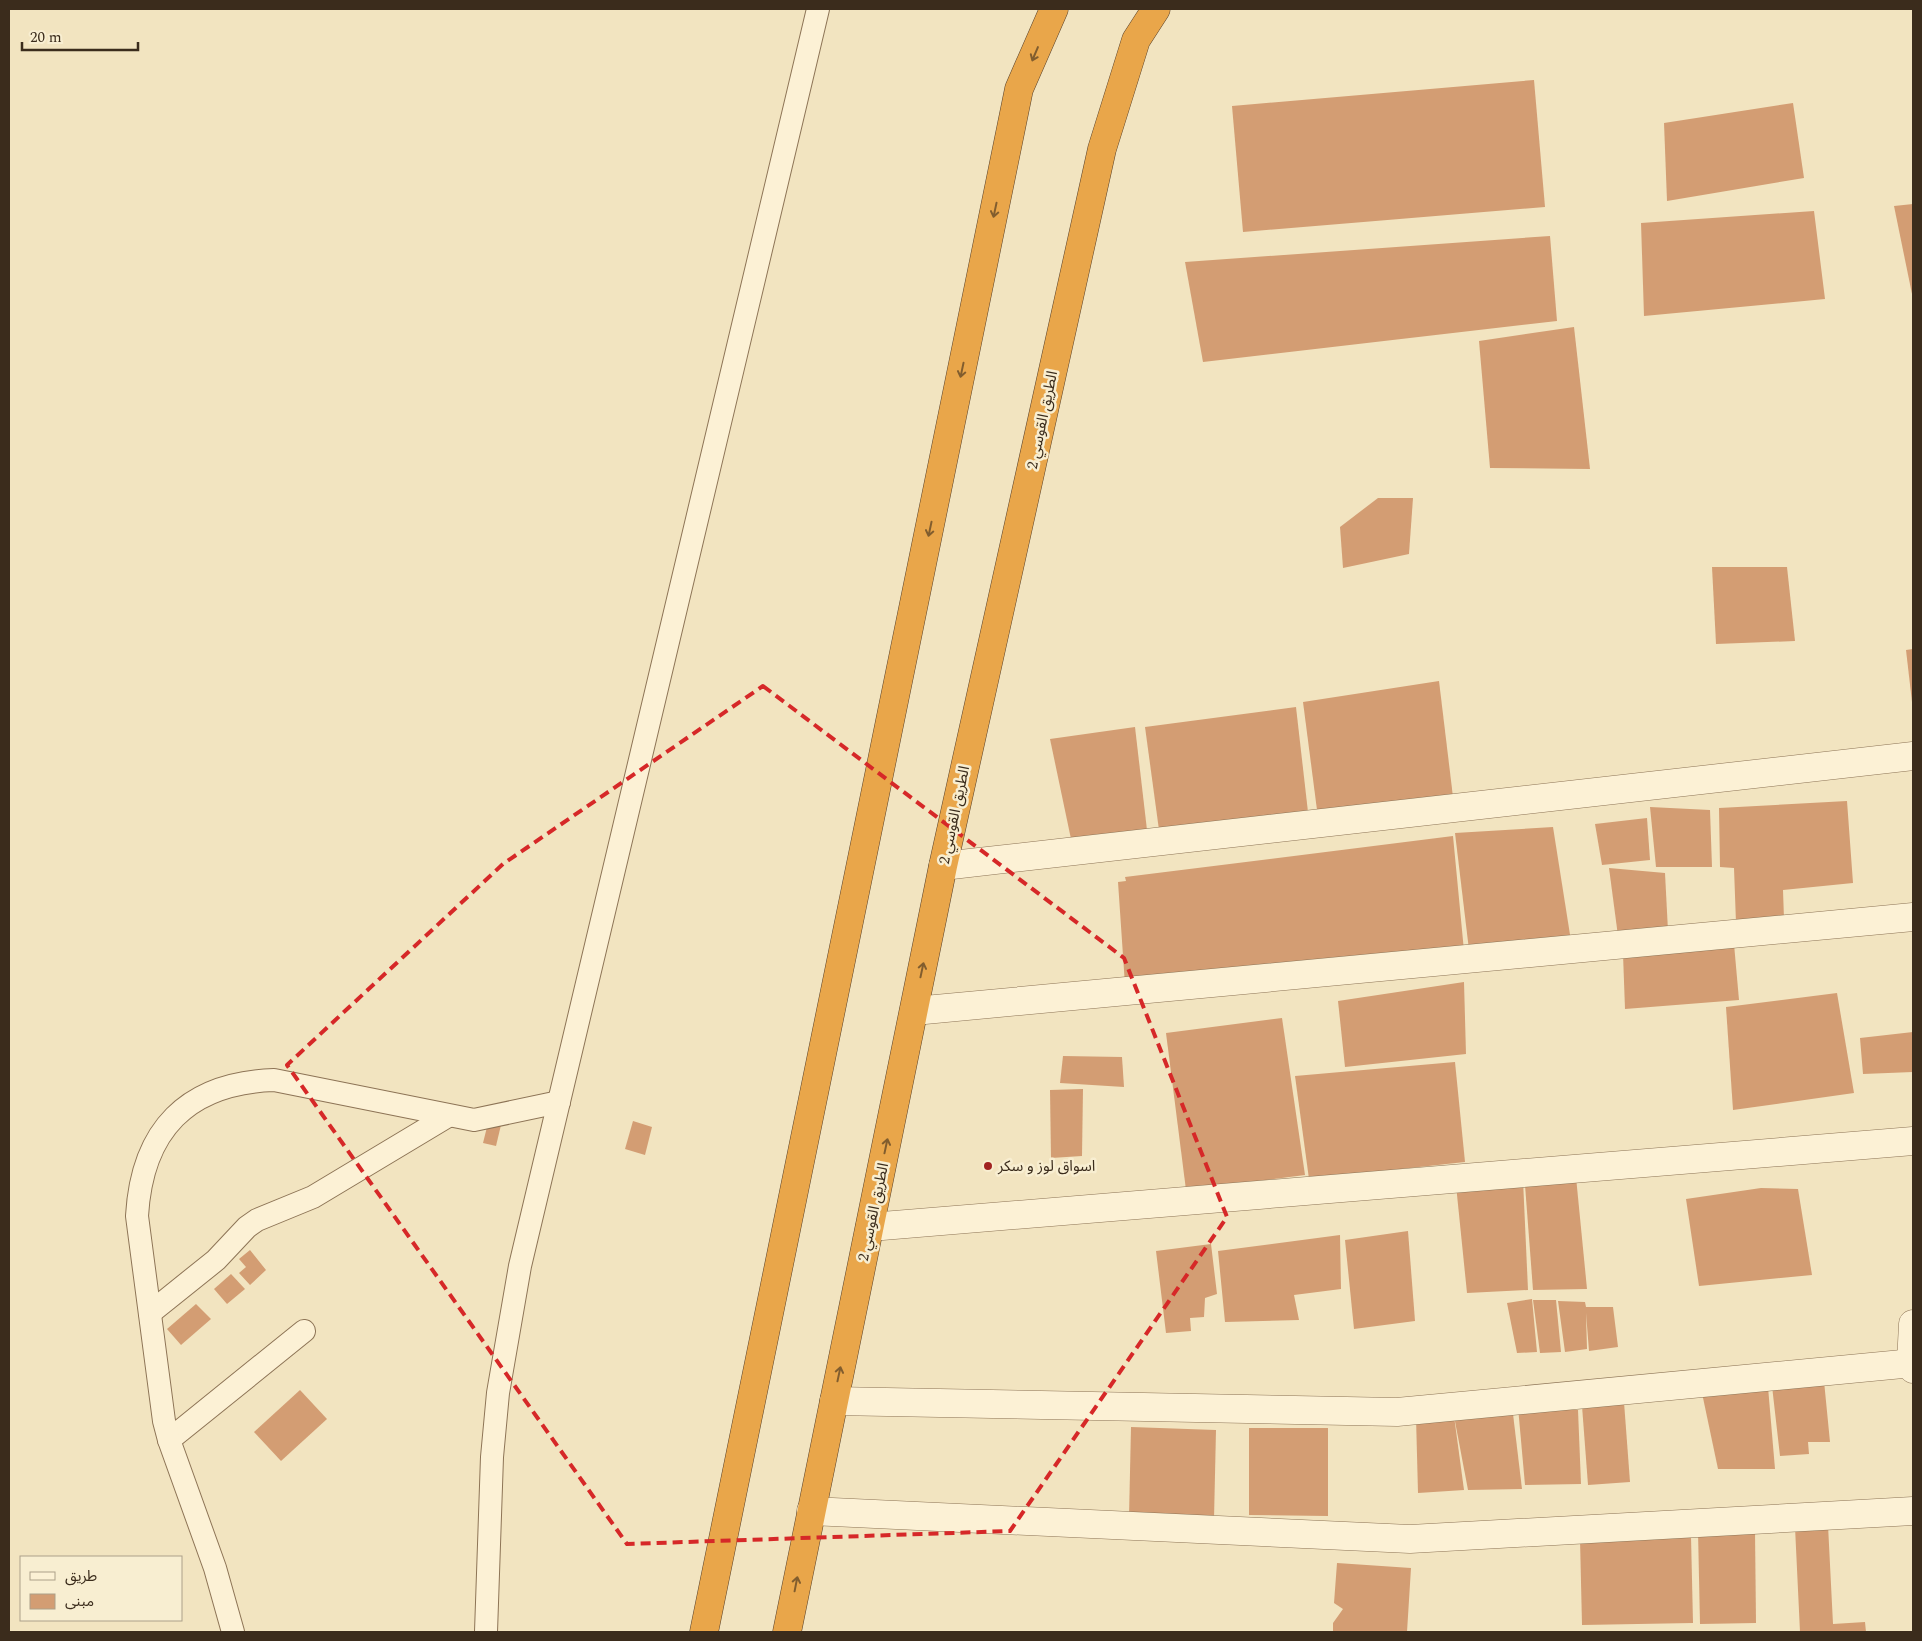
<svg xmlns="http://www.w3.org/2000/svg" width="1922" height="1641" viewBox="0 0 1922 1641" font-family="Spectral,'Noto Sans Arabic',serif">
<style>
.building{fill:#d39d73}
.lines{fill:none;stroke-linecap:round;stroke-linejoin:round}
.lane-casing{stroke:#8d7456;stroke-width:24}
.street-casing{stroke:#8d7456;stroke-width:29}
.highway-casing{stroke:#5a422b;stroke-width:29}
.lane{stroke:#fcf1d5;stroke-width:22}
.street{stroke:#fcf1d5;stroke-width:28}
.highway{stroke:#e9a64a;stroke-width:28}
.oneway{stroke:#815d2e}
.marked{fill:none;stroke:#d62828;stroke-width:4;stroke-dasharray:10 6;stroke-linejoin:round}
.poi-dot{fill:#a12321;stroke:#f8eed1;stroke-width:2}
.labels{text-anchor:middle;stroke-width:5;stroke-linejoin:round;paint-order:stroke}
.street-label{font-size:15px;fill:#3b2c1c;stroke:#f8eed1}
.poi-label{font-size:15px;fill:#3b2c1c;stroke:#f8eed1;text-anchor:start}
</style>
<rect width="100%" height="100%" fill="#f2e4c0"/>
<!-- building -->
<g class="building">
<path d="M1534,80l11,127 -302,25 -11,-126z"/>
<path d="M1793,103l11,75 -137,23 -3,-78z"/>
<path d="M1913,204v90h-1l-18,-88z"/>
<path d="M1814,211l11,88 -181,17 -3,-93z"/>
<path d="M1550,236l7,85 -354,41 -18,-100z"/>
<path d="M1574,327l16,142 -100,-1 -11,-127z"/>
<path d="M1378,498h35l-4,56 -66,14 -3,-41z"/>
<path d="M1712,567h75l8,74 -79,3z"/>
<path d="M1913,649v53h-1l-6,-52z"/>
<path d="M1439,681l14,116 -136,13 -14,-108z"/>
<path d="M1296,707l12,105 -149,18 -14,-103z"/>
<path d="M1135,727l12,103 -76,9 -21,-100z"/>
<path d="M1847,801l6,82 -70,7 1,29 -48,4 -2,-55 -14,-1 -1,-59z"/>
<path d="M1650,807l60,3 2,57h-56z"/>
<path d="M1647,818l3,42 -48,5 -7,-41z"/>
<path d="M1553,827l18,114 -102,9 -14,-117z"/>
<path d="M1453,836l11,115 -339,34 -7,-103 8,-1 -1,-4z"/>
<path d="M1609,868l56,5 3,58 -50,5z"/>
<path d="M1734,944l5,56 -114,9 -2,-55z"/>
<path d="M1464,982l2,72 -121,13 -7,-66z"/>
<path d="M1837,993l17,100 -121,17 -7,-103z"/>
<path d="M1282,1018l23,157 -119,15 -20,-157z"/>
<path d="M1913,1032v40l-50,2 -3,-36z"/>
<path d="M1063,1056l59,1 2,30 -64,-4z"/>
<path d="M1455,1062l10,100 -156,17 -14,-103z"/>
<path d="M1083,1089l-1,67 -31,2 -1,-68z"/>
<path d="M633,1121l19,6 -7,28 -20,-6z"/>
<path d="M488,1123l13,2 -5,21 -13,-3z"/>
<path d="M1576,1177l11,112 -54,1 -8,-105z"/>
<path d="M1523,1180l5,110 -61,3 -11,-108z"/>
<path d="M1761,1188l37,1 14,86 -113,11 -13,-87z"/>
<path d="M1408,1231l7,90 -61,8 -9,-89z"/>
<path d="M1340,1235l1,54 -47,6 5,25 -74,2 -7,-71z"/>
<path d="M1211,1244l6,50 -12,4 -1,19 -14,1 1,13 -25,2 -10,-82z"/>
<path d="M250,1250l16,20 -16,15 -11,-12 7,-6 -7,-8z"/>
<path d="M231,1274l14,15 -18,15 -13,-15z"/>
<path d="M1532,1299l5,53 -20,1 -10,-50z"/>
<path d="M1533,1300h23l5,52 -21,1z"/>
<path d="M1558,1301l27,1 1,5h27l5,40 -29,4 -3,-38 1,36 -22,3z"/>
<path d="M196,1304l15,15 -30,26 -14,-16z"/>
<path d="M1824,1381l6,61h-22l1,12 -29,2 -8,-70z"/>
<path d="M1768,1387l7,82h-57l-16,-76z"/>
<path d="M300,1390l27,29 -46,42 -27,-29z"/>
<path d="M1624,1402l6,80 -42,3 -6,-79z"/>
<path d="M1518,1407l60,3 3,74 -56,1z"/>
<path d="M1513,1414l9,75 -54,1 -14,-74z"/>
<path d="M1454,1416l10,74 -46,3 -2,-76z"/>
<path d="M1131,1427l85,3 -2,89 -85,-2z"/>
<path d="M1249,1428h79v88l-79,-1z"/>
<path d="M1828,1525l5,99 32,-2 1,10h-66l-5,-105z"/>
<path d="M1698,1531h57l1,92 -56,1z"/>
<path d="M1691,1536l2,87 -111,2 -2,-86z"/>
<path d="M1337,1563l74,5 -4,64h-74v-9l10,-14 -9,-6z"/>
</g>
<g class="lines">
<!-- lane casing -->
<g class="lane-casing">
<g id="lane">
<path d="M150,1313l66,-53 31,-33 10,-7 56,-23 135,-81"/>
<path d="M169,1440l135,-109"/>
<path d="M233,1632l-18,-64 -46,-128 -5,-19 -27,-205c5,-86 50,-133 137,-136l200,40 85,-18"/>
<path d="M486,1632l6,-175 6,-64 22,-127 298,-1257"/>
</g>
</g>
<!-- street casing -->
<g class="street-casing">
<g id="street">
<path d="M943,866l970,-110"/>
<path d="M914,1011l999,-94"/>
<path d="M870,1227l1043,-86"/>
<path d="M1913,1324l-2,39 2,6"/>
<path d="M834,1401l563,11 516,-49"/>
<path d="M811,1511l599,28 503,-28"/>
</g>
</g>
<!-- highway casing -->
<g class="highway-casing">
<g id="highway">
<path d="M704,1632l315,-1543 35,-80"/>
<path d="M787,1632l156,-766 159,-717 34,-109 20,-31"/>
</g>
</g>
<!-- lane -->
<use href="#lane" class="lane"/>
<!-- street -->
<use href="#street" class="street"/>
<!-- highway -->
<use href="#highway" class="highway"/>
</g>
<!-- one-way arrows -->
<defs><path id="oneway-shaft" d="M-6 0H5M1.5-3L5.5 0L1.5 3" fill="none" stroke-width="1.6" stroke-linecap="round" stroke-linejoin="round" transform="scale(1.25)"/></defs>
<g class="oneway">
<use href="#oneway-shaft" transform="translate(1035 54) rotate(113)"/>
<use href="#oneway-shaft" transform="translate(995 210) rotate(102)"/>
<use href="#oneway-shaft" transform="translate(962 370) rotate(102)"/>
<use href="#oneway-shaft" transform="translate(930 529) rotate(102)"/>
<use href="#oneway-shaft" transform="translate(922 970) rotate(-78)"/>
<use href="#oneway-shaft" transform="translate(886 1146) rotate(-78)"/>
<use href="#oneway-shaft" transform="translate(839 1374) rotate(-78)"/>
<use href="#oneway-shaft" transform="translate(796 1584) rotate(-79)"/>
</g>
<!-- marked area -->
<path class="marked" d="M763,686l361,272 103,259 -217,314 -383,13 -340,-479 216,-201z"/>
<!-- markers -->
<circle class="poi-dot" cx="988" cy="1166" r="5"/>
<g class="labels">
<!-- street labels -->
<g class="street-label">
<text transform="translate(1042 420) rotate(-78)" y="5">الطريق القوسي 2</text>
<text transform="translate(954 815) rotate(-78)" y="5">الطريق القوسي 2</text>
<text transform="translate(873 1212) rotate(-78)" y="5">الطريق القوسي 2</text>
</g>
<!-- poi labels -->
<g class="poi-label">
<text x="998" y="1171">اسواق لوز و سكر</text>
</g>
</g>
<!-- border -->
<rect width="1922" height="1641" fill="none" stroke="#3b2c1c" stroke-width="20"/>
<!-- legend -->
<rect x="20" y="1556" width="162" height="65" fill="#f8eed1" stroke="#aca089"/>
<rect x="30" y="1572" width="25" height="8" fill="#fcf1d5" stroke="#aca089"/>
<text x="65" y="1581" font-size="15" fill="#3b2c1c">طريق</text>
<rect x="30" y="1594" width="25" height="15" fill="#d39d73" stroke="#aca089"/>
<text x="65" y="1606" font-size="15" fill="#3b2c1c">مبنى</text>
<!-- scale -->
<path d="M22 42v8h116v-8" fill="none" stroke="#3b2c1c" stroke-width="2.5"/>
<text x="30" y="42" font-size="15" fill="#3b2c1c" stroke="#f8eed1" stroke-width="4" paint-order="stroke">20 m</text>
</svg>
